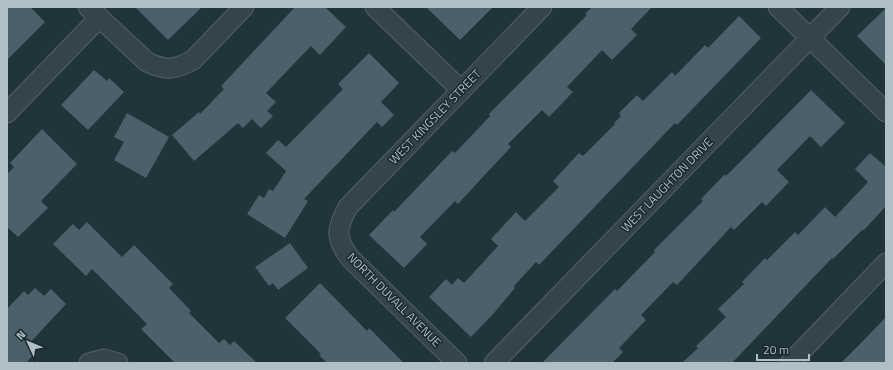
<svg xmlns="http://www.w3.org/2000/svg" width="893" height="370" viewBox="0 0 893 370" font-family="'Titillium Web',sans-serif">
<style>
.building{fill:#4c6069}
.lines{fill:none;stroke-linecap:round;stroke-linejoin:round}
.minor-casing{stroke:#536269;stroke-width:21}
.minor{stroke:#35444c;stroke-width:19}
.labels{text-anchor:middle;stroke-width:3;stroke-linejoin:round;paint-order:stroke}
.street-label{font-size:12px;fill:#b0bfc7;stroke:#1a2930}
</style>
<rect width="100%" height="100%" fill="#21333b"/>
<!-- building -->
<g class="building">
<path d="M7,7h23l15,15 -38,38z"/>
<path d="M135,7h67l-34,33z"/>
<path d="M295,7h30l21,20 -26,28 -9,-9 -45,47 10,9 -9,9 6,5 -12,12 -9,-9 -9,9 -5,-5 -44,38 -22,-26 27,-23 1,2 24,-25 -3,-3z"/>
<path d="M426,7h67l-33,33z"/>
<path d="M592,7h60l-21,22 6,6 -25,25 -10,-10 -35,37 6,5 -24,25 -7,-7 -34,34 3,3 -30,32 -23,25 -3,-3 -35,36 7,7 -23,24 -35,-33 24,-25 1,2 58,-61 3,2 35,-37 -1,-2 98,-99 -2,-1z"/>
<path d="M886,8v57l-29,-29z"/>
<path d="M739,16l22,22 -84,87 -2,-2 -136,142 -3,-3 -22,24 1,2 -21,25 -23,24 -42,-40 17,-18 6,6 6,-7 6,5 34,-37 -7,-7 25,-27 9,9 34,-34 -6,-6 26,-28 4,3 32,-32 -1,-1 7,-7 -2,-3 18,-18 6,6 29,-29 3,4 30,-31 3,3z"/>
<path d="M369,53l30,30 -18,19 13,13 -12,12 -5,-5 -73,77 4,2 -23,37 -38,-24 12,-19 5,3 5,-9 4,2 13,-20 -20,-18 12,-13 8,7 57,-58 -5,-5z"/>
<path d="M94,70l13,11 2,-3 15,14 -36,38 -27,-25z"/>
<path d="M811,90l34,33 -24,24 -11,-11 -33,34 12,12 -23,24 -4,-4 -28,28 -3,-3 -54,58 -4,-3 -32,33 5,5 -27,28 4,4 -11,11h-70l73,-74 2,2 38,-39 -1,-2 49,-49 -2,-2 24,-25 1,2 28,-28z"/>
<path d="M127,113l42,24 -23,41 -32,-18 10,-18 -10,-5z"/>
<path d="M42,129l35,35 -36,37 7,7 -30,29 -11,-10v-53l7,-7 -4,-4z"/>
<path d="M870,153l16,14v39l-21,23 -4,2 -28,28 -1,-1 -100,105h-50l16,-15 -2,-2 30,-29 -8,-8 26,-25 -2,-2 23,-24 2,2 28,-28 3,3 27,-28 10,10 33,-35 -13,-13z"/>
<path d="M87,222l35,35 12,-12 39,39 -4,4 22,23 -2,2 30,30 5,-4 6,6 4,-4 23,22h-82l-34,-34 6,-5 -55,-55 -6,7 -33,-32 20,-20 6,6z"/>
<path d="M290,243l18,25 -30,22 -5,-7 -4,3 -14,-19z"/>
<path d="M320,283l47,48 2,-3 35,35h-77l-8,-8 2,-1 -36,-36z"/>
<path d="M35,288l9,8 7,-7 15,15 -39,42 7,8 -8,9h-19v-54l17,-18 4,4z"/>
<path d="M886,317v46h-45l22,-22z"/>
</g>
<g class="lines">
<!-- minor casing -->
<g class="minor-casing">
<g id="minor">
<path d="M88,7l59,55c19,9 27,8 46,-2l51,-53"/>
<path d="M375,7l86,83"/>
<path d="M778,7l108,105"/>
<path d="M7,113l92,-95"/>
<path d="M89,363l15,-4 14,4"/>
<path d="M457,363l-107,-105c-15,-20 -14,-29 -2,-51l194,-200"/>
<path d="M494,363l346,-356"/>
<path d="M790,363l96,-100"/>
</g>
</g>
<!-- minor -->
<use href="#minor" class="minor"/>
</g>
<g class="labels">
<!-- street labels -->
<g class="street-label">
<text transform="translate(435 117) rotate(-46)" y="4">WEST KINGSLEY STREET</text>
<text transform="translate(667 185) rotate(-46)" y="4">WEST LAUGHTON DRIVE</text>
<text transform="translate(394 300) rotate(45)" y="4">NORTH DUVALL AVENUE</text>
</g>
</g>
<!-- border -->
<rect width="893" height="370" fill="none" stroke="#b0bfc7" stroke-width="16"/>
<!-- north arrow -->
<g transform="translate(28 342) rotate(314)" stroke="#1a2930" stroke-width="3" paint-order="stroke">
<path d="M0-3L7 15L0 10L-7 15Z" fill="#b0bfc7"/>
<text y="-6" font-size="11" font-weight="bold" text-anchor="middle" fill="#b0bfc7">N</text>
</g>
<!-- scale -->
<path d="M757 354v6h52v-6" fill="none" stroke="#b0bfc7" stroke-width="2"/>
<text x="763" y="354" font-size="12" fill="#b0bfc7" stroke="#1a2930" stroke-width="3" paint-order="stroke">20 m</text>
</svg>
